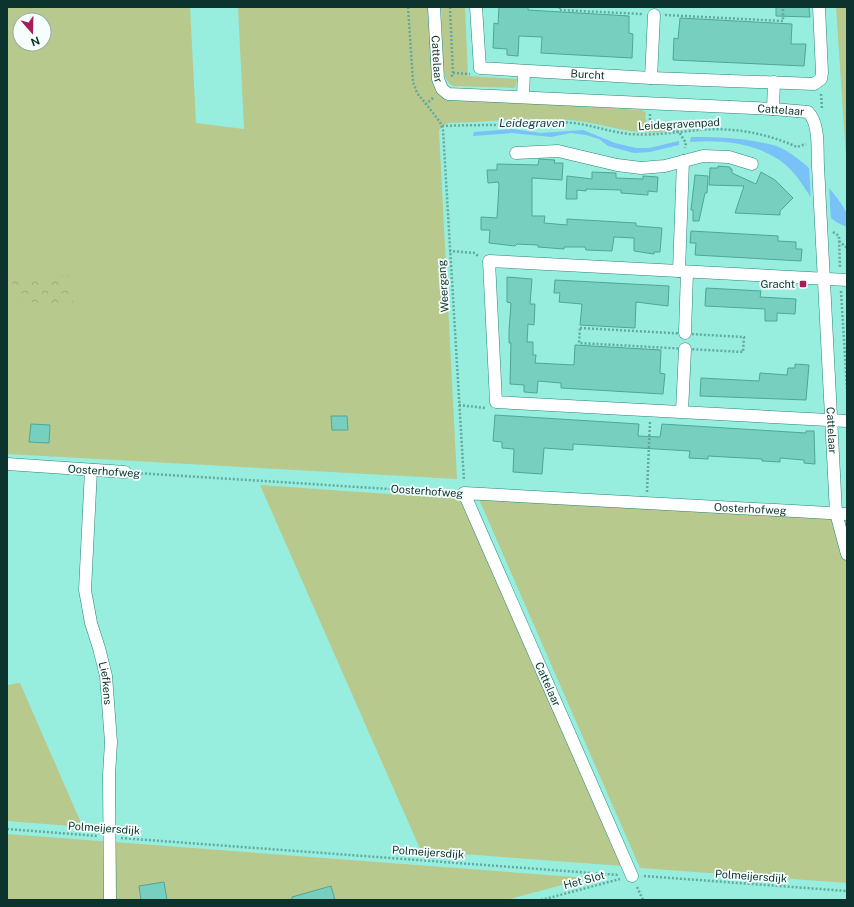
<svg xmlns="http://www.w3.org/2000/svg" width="854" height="907" viewBox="0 0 854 907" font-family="'Public Sans',sans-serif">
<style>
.grass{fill:#b8c98d;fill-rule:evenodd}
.forest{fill:url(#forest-crowns)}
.water{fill:#79c1f6}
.pier{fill:#97eedf}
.building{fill:#77cfbf;stroke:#4ea698}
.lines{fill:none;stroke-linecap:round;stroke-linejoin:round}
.minor-casing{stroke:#278577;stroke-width:13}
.path{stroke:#64a99e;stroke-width:2.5;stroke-dasharray:2 2;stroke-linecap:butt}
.minor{stroke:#fff;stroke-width:12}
.poi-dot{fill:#a91b59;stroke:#f6fefc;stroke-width:1.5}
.labels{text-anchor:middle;stroke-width:3.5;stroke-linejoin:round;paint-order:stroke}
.street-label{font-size:11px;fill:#0c332d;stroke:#f6fefc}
.poi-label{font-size:11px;fill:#0c332d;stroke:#f6fefc;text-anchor:end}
.water-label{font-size:12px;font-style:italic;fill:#15344a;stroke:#f6fefc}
</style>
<defs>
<pattern id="forest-crowns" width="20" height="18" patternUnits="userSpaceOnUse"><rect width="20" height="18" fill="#b8c98d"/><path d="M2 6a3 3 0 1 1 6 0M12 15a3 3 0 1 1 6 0" fill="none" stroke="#9dad7a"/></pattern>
</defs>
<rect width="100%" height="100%" fill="#97eedf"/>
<!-- grass -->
<g class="grass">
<path d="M7,7h183l6,116 48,6 -6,-122h190l5,76 9,15 200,12 4,3 -1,4 3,8 19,6c-32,6 -64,-8 -97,-11 -40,-3 -82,2 -123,3l-8,7 18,349 -450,-25zM20,20h24v24h-24z"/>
<path d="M441,7h24l3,69 49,3 -1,7 -2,2 -61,-2c-7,-4 -8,-10 -10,-18z"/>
<path d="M836,7h11v150h-1z"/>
<path d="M260,485l200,14 163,367 -202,-15z"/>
<path d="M478,497l369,21v365l-207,-15z"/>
<path d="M20,683l55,126 8,18 -76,-6v-136z"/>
<path d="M7,834l581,44 -82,22h-499z"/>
</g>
<!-- forest -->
<path class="forest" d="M69,275l4,30 -56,-4 -6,-23z"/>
<!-- water -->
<g class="water">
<path d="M512,129l29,4 42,-3 32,13 21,5h13l30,-7v4l-29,7 -16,1 -26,-7 -9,-7 -13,-4 -15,-2 -20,4 -39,-4 -39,3 1,-4z"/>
<path d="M691,137c27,0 55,1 82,8 23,6 63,46 73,67 2,4 1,11 1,15 -20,-7 -34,-26 -45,-43 -24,-39 -71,-45 -112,-42z"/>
</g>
<!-- pier -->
<path class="pier" d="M809,167l20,18 2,37 -20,-21z"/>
<!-- building -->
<g class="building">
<path d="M499,7h29v3l101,6v17l4,1 -1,24 -91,-5 1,-16 -23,-1 -1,20 -11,-1v-6l-14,-1 1,-25 4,1z"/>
<path d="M776,7h33l1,10 -34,-1z"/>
<path d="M680,18l112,6 -1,20h15l-2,22 -131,-6 1,-22 4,1z"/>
<path d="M539,159l16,1 -1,3h9l-1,17 -30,-2v38h13l-1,7 23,2v-6l69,4v3l26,2 -2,24h-6v2l-20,-3v-13l-20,-1 -2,14 -26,-1 -1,-3h-21v2l-26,-2v-2l-21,-1 -2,2 -26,-3 1,-13h-9v-13l16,1 2,-33 -1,-3 -10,1 -1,-13h10v-6l41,1z"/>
<path d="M718,166l12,1v2h2v4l24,11 5,-12 14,8 18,18 -13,13v4l-45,-2 9,-27 -35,-1 1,-17h8z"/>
<path d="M592,172l24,1v5l27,1v-3l15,1 -1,15 -9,-1v4l-27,-2v-3l-35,-1v2l-9,-1v9h-11l1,-23 25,3z"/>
<path d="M695,175l13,1 -1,17h-2l-6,28h-6v-11h-2z"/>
<path d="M691,231l87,5v5l18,1v7h6l-1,12 -106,-6 1,-12h-6z"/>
<path d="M507,277l25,2 -2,25h5l-1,21 -6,-1 -1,18h6v13h3l-1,8 39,2 1,-20 86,5 -1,23 5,1 -2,20 -102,-6v-5l-23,-2 -1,12 -13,-1v-7l-14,-1 1,-41h-2v-12l2,-28 -4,-1z"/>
<path d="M555,280l114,6 -1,20 -32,-4 -1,26 -55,-3 2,-21 -23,-2 1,-9h-6z"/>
<path d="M706,288l55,3 -1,6 36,2 -1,15 -18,-1v8h-12v-12l-60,-3z"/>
<path d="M795,364l14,1 -3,35 -106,-4 1,-18 58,3 1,-8 27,2 1,-7h7z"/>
<path d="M495,415l144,9 -1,12 22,1 2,-13 144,9v-2h8l1,33 -11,-1v-3l-24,-2v4l-18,-1v-2l-54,-3v3l-19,-1 1,-7 -117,-7v6l-29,-2 -2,26 -29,-2 1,-23 -12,-1v-6l-9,-1z"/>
<path d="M331,416h16l1,14h-16z"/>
<path d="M31,424l19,1 -1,18 -20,-1z"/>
<path d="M164,882l3,18h-26l-2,-14z"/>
<path d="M331,886l4,14h-43v-3z"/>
</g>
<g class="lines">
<!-- minor casing -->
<g class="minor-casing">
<g id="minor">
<path id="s1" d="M434,7l4,72 4,10 6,5 325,15 35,3c12,12 9,38 10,54l18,347 11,41"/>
<path id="s2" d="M476,7l4,61 171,10 163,6 7,-5 1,-6 -3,-66"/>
<path d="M651,78l3,-63"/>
<path d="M523,97l1,-26"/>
<path d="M773,109l1,-27"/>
<path d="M516,153l42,-2 59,14 24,3 24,-2 38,-10 26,1 23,7"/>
<path d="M679,271l4,-110"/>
<path d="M847,280l-358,-19 7,141 351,19"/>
<path d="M685,333l2,-61"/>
<path d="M682,411l3,-62"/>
<path d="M7,464l118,8"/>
<path id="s3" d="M91,470l-6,120 6,33 8,25 7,28 5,66 -2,33 1,125"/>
<path id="s4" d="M632,876l-168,-383 383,21"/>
</g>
</g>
<!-- path -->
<g class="path">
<path d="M408,7l5,75 4,11 9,11"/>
<path d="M450,7l3,66 -2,5"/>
<path d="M560,7l-1,3 83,4"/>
<path d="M665,15l118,6v-14"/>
<path d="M453,73l17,1"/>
<path d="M821,94l1,15"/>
<path d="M433,98l-7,6 14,18 3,8 21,351"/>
<path d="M650,114v7l4,4 25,7 7,11 -1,5"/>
<path d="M442,126c26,-1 52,-1 79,-1 17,-1 34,-4 52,-2 19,2 37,9 56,11 24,2 47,-2 70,-4 34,-3 67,3 98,17l9,-3"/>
<path d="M833,232l6,4 1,32"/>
<path d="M839,241l8,7"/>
<path d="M449,251l26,2 3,3"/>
<path d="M841,291l6,98"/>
<path d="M580,328l164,9 -1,15 -164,-9z"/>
<path d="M459,405l26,3"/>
<path d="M137,473l316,20"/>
<path d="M647,492l3,-71"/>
<path d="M7,829l91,7"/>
<path d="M121,838l498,37"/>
<path d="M644,876l203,15"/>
<path d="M637,887l6,13"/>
<path d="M541,900l79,-21"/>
</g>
<!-- minor -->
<use href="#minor" class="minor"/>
</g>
<!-- markers -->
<rect class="poi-dot" x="799" y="280" width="8" height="8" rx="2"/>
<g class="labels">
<!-- street labels -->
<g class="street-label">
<text dy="4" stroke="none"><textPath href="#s1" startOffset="52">Cattelaar</textPath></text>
<text dy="4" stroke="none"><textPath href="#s2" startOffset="169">Burcht</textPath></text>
<text dy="4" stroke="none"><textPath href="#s1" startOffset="424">Cattelaar</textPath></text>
<text transform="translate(679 124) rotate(-3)" y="4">Leidegravenpad</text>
<text transform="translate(443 286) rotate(-94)" y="4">Weergang</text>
<text dy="4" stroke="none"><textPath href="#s1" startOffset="772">Cattelaar</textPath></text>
<text transform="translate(104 471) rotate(4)" y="4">Oosterhofweg</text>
<text transform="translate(427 491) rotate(4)" y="4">Oosterhofweg</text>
<text dy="4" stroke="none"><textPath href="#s4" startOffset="705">Oosterhofweg</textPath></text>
<text dy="4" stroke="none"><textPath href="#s3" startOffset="216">Liefkens</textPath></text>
<text transform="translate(548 684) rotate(66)" y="4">Cattelaar</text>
<text transform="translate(104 828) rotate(4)" y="4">Polmeijersdijk</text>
<text transform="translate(428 852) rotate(4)" y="4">Polmeijersdijk</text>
<text transform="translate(751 876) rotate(4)" y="4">Polmeijersdijk</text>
<text transform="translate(584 880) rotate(-15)" y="4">Het Slot</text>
</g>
<!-- poi labels -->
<g class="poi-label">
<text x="795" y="288">Gracht</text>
</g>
<!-- water labels -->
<g class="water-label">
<text x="532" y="127">Leidegraven</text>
</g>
</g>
<!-- border -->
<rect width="854" height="907" fill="none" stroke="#0c332d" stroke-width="16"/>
<!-- north arrow -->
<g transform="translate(32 32) rotate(160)"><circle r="19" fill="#f6fefc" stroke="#98ada9"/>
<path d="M0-3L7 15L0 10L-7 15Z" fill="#a91b59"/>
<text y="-6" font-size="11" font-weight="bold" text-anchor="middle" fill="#0c332d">N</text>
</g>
</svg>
